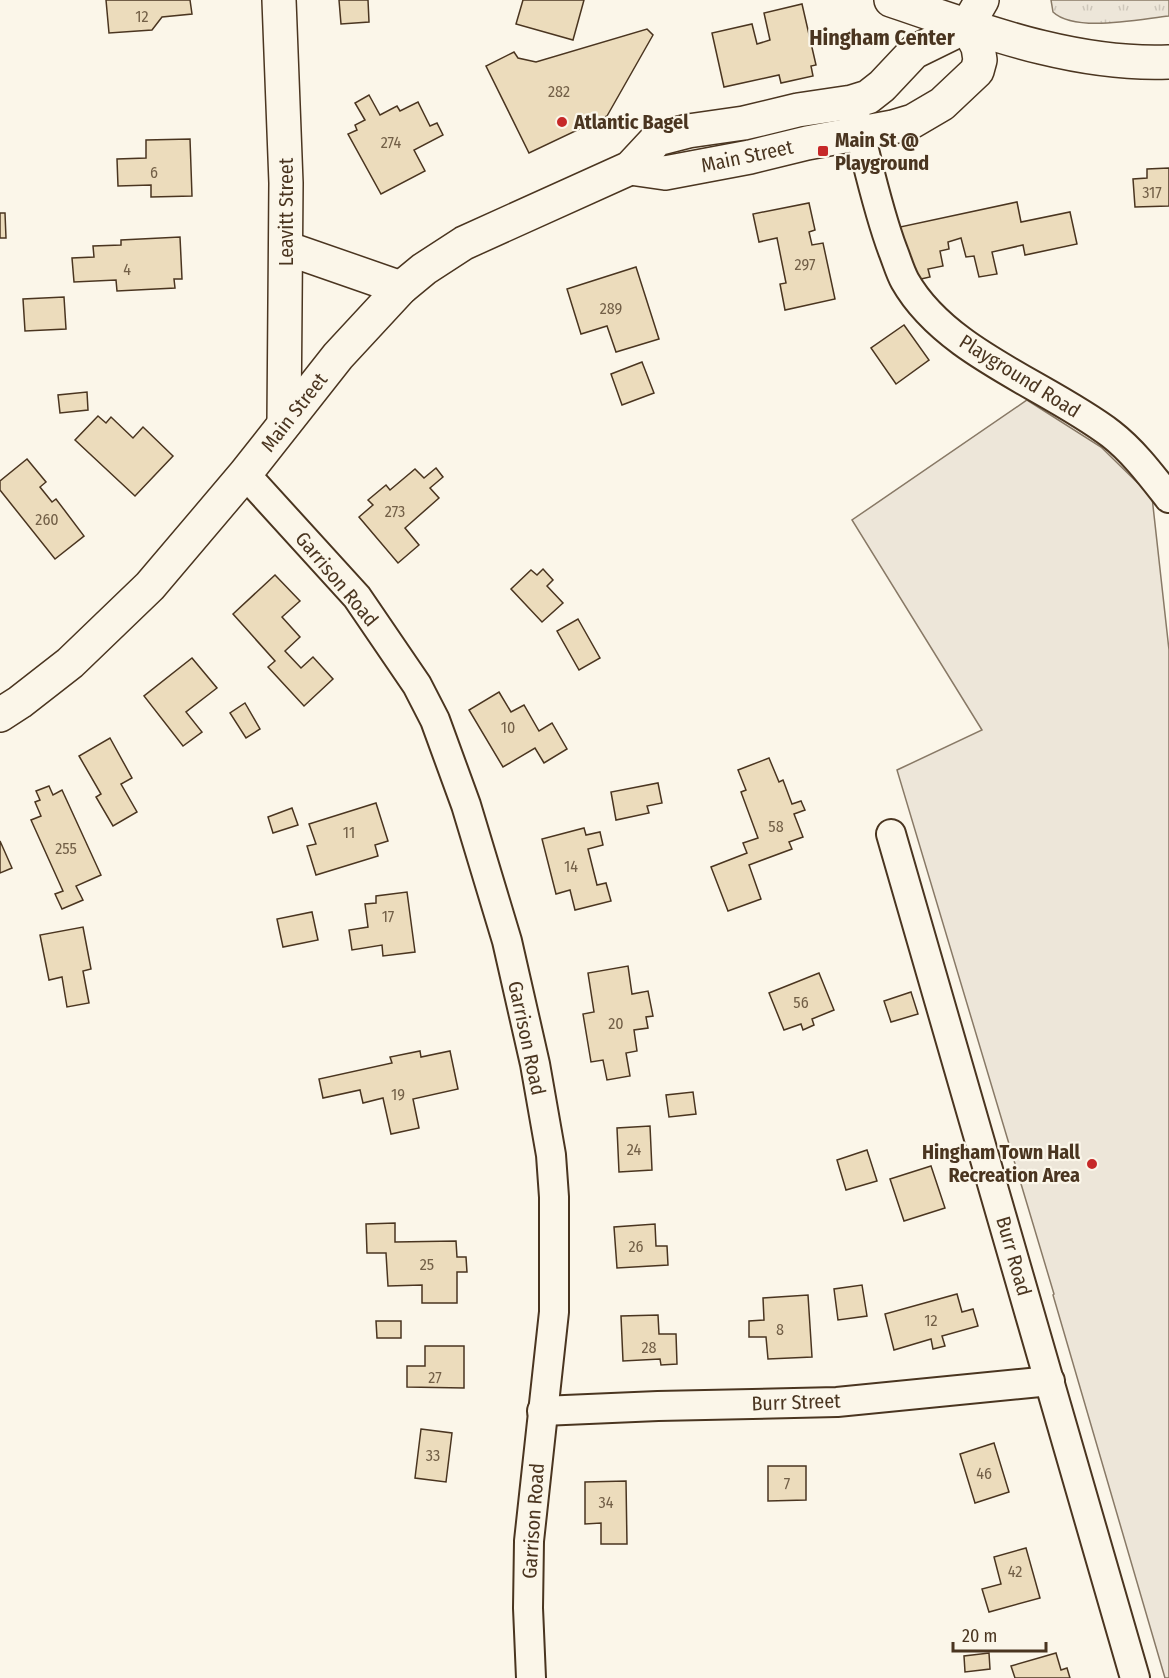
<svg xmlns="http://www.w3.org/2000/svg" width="1169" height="1678" viewBox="0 0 1169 1678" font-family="'Fira Sans Condensed',sans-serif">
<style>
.grass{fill:url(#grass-tufts);stroke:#887966;stroke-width:1.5}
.pitch{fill:#ede6d9;stroke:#887966;stroke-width:1.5}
.building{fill:#ecdcbc;stroke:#4a3520;stroke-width:1.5}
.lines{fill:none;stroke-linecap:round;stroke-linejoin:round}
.street-casing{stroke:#4a3520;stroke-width:32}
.secondary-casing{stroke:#4a3520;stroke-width:36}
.street{stroke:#fbf6e9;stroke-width:28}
.secondary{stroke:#fbf6e9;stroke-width:33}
.poi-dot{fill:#c62828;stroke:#fbf6e9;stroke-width:2}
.labels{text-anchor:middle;stroke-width:4.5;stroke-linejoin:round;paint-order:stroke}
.number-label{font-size:16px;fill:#725f47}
.poi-label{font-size:20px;font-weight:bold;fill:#4a3520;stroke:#fbf6e9;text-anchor:start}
.street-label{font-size:20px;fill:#4a3520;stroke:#fbf6e9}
.quarter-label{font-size:22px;font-weight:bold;fill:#4a3520;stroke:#fbf6e9}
</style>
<defs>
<pattern id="grass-tufts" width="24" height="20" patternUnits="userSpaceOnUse" patternTransform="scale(1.5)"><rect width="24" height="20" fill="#ede6d9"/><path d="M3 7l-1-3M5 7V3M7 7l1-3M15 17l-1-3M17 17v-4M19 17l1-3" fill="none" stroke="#cdc6ba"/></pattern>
</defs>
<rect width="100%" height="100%" fill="#fbf6e9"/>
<!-- grass -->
<path class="grass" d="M1051,0h118v16c-29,3 -94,17 -116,-4z"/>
<!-- pitch -->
<path class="pitch" d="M1027,400l74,47 51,50 17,153v1028h-4l-112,-383 1,-1 -157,-524 85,-40 -130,-210z"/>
<!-- building -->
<g class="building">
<path d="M106,0h84l2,14 -30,3 -10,13 -43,3z"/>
<path d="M339,0h29l1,22 -28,2z"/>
<path d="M523,0h61l-11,40 -57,-16z"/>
<path d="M802,4l14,61 -5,1 2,10 -32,7 -2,-8 -55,12 -12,-54 40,-9 5,20 13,-4 -6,-27z"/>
<path d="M647,29l6,6 -46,81 -78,37 -43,-87 28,-14 4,6 18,4z"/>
<path d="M369,95l11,20 17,-9 3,5 18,-9 12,24 7,-3 6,12 -29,15 11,21 -44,23 -33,-60 9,-4 -2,-5 10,-5 -10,-17z"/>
<path d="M190,139l2,57 -41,1v-12l-33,1 -1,-27 29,-1v-18z"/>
<path d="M1169,168v38l-34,1 -2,-28 14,-1v-9z"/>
<path d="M1017,202l4,20 49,-10 7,32 -52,11 -2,-10 -31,7 5,22 -18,3 -5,-21 -8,1 -5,-19 -13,4 1,7 -9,2 3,15 -15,3 2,8 -18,4 -12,-54z"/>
<path d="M809,203l6,27 -6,2 3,13 11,-2 12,56 -50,11 -5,-26 6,-1 -9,-45 -18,4 -6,-28z"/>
<path d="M0,213h5l1,25h-6z"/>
<path d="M180,237l2,42h-8l1,9 -58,3 -1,-11 -42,2 -2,-24 22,-1 -1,-11 28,-1v-5z"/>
<path d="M636,267l23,72 -43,13 -9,-26 -26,8 -14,-45z"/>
<path d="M64,297l2,32 -41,2 -2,-32z"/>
<path d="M904,325l25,35 -33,24 -25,-36z"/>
<path d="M642,362l12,31 -32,12 -11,-31z"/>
<path d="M87,392l1,18 -28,3 -2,-18z"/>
<path d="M98,416l8,7 5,-6 22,21 10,-11 30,29 -38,40 -60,-56z"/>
<path d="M27,459l19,23 -6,5 12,15 4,-3 28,37 -29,23 -55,-69v-9z"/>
<path d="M436,468l7,9 -13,11 9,10 -34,30 14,17 -21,18 -39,-46 14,-12 -5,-5 18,-15 4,5 25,-21 9,9z"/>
<path d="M543,569l10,11 -6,6 16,17 -21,19 -31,-33 20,-19 6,5z"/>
<path d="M275,575l25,26 -18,16 18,20 -15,14 16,17 12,-11 20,22 -29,27 -36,-39 7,-6 -42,-47z"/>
<path d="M578,619l22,39 -21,12 -22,-39z"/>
<path d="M192,658l25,30 -31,24 16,20 -19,14 -39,-50z"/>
<path d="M499,692l12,20 13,-7 15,26 13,-8 15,26 -23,14 -9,-15 -32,19 -34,-57z"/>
<path d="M245,703l15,26 -14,9 -16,-25z"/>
<path d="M110,738l22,40 -11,6 16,28 -24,14 -17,-29 5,-3 -22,-38z"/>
<path d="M769,758l10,24 4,-2 9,24 9,-3 4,9 -11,4 9,23 -14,5 3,7 -43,16 12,34 -33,12 -17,-44 36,-14 -4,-10 15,-5 -17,-46 5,-2 -8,-20z"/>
<path d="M658,783l4,20 -15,3 2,7 -33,7 -5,-28z"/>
<path d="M49,786l4,9 9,-5 39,85 -25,11 7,14 -21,9 -7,-15 8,-3 -32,-71 10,-4 -6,-14 5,-2 -4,-9z"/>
<path d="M376,803l12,38 -13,4 3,11 -62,19 -9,-29 9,-2 -7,-20z"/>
<path d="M292,808l6,17 -25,8 -5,-16z"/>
<path d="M584,828l2,7 14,-3 3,13 -15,4 9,36 9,-2 5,18 -36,9 -5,-20 -14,4 -14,-55z"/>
<path d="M0,841l12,27 -12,5z"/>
<path d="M407,892l8,60 -32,4 -1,-11 -30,5 -3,-20 19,-3 -3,-23 11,-1v-7z"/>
<path d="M312,912l6,28 -35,7 -6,-28z"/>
<path d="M83,927l8,42 -8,2 6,32 -22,4 -5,-30 -13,3 -9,-45z"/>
<path d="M628,966l4,28 16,-3 5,25 -7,1 2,11 -14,2 3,21 -11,2 4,23 -23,4 -4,-20 -12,2 -8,-48 11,-2 -6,-39z"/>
<path d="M819,973l15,37 -22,9 2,6 -11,5 -2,-6 -17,6 -15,-37z"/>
<path d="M911,992l7,22 -27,8 -7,-21z"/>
<path d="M420,1051l1,6 29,-6 8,38 -45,10 6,29 -28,6 -8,-36 -20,5 -3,-13 -37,8 -4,-19 73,-16 -2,-6z"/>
<path d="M693,1092l3,22 -27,3 -3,-22z"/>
<path d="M650,1126l2,44 -33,2 -2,-44z"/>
<path d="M867,1150l10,31 -31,9 -9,-30z"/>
<path d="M931,1166l14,42 -41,13 -14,-42z"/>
<path d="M395,1223v19l61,-1 1,16h9l1,15h-10v31h-35v-18l-34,1 -2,-33h-19l-1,-29z"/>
<path d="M655,1224l1,22h11l1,19 -51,3 -3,-41z"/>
<path d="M862,1285l5,31 -29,4 -4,-31z"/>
<path d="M957,1294l5,18 11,-3 5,17 -36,10 3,10 -12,3 -2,-10 -37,11 -9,-36z"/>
<path d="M808,1295l4,62 -44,2 -2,-22h-17v-16l15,-1 -1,-22z"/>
<path d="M658,1315l1,19h17l1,30 -16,1 -1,-6 -37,2 -2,-45z"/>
<path d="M376,1321h25v17h-24z"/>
<path d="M425,1346h39v42l-57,-1v-21h18z"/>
<path d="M421,1429l31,4 -6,49 -31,-4z"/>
<path d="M994,1443l15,49 -34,11 -15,-49z"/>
<path d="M768,1466h38v34l-38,1z"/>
<path d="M626,1481l1,63h-26v-21l-16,1v-42z"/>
<path d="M1026,1548l14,50 -51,14 -7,-23 19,-5 -7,-27z"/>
<path d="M989,1653l1,16 -25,3 -1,-16z"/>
<path d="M1056,1653l5,17 6,-2 3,10h-55l-4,-12z"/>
</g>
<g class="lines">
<!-- street casing -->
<g class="street-casing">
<g id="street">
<path d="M854,111c13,47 22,95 39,140 4,10 7,21 12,30 41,72 142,104 206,153 22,17 40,41 58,64"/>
<path d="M245,474l112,123 60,88 18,35 31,85 41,136 28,123 16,91 3,42v115l-25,229 -1,67 3,70"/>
<path d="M891,834l244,844"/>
<path d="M542,1411l116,-5 179,-4 213,-21"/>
</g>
</g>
<!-- secondary casing -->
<g class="secondary-casing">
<g id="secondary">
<path d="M279,0l7,183 -2,241"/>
<path d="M891,0c89,30 182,66 278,62"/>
<path d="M967,26l15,-26"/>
<path d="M630,168l35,5 85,-16 57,-14 86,-16 20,-6 29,-17 35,-33 3,-11 -2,-13 -11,-21"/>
<path d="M286,248l115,40"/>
<path d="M0,715l20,-13 50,-39 80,-77 95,-112 93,-118 63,-68 23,-19 40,-26 166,-75 27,-29 31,-8 56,-8 54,-13 54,-8 16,-5 14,-11 32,-34 53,-26"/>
</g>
</g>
<!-- street -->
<use href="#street" class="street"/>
<!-- secondary -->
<use href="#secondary" class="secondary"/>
</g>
<!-- markers -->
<g class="poi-dot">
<circle cx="562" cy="122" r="6"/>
<rect x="817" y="145" width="12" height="12" rx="3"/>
<circle cx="1092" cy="1164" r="6"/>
</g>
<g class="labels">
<!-- number labels -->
<g class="number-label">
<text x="142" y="22">12</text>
<text x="559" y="97">282</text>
<text x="391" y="148">274</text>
<text x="154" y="178">6</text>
<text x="1152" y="198">317</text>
<text x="805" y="270">297</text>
<text x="127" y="275">4</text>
<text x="611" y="314">289</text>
<text x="395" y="517">273</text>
<text x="47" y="525">260</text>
<text x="508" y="733">10</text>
<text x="776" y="832">58</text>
<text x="349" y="838">11</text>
<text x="66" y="854">255</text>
<text x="571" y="872">14</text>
<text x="388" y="922">17</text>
<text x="801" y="1008">56</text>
<text x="616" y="1029">20</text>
<text x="398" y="1100">19</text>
<text x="634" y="1155">24</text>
<text x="636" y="1252">26</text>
<text x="427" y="1270">25</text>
<text x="931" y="1326">12</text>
<text x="780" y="1335">8</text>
<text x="649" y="1353">28</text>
<text x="435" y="1383">27</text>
<text x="433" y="1461">33</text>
<text x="984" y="1479">46</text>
<text x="787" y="1489">7</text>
<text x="606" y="1508">34</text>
<text x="1015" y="1577">42</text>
</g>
<!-- poi labels -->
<g class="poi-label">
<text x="574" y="129">Atlantic Bagel</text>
<text x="835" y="147">Main St @<tspan x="835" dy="23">Playground</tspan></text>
<text x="1080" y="1159" text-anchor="end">Hingham Town Hall<tspan x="1080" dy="23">Recreation Area</tspan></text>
</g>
<!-- street labels -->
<g class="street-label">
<text transform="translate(747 156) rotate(-12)" y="7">Main Street</text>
<text transform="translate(286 212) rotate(-90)" y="7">Leavitt Street</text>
<text transform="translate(1020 376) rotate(32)" y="7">Playground Road</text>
<text transform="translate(294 412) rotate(-52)" y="7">Main Street</text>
<text transform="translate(337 579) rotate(50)" y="7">Garrison Road</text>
<text transform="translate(527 1038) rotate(78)" y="7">Garrison Road</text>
<text transform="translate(1014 1256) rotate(74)" y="7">Burr Road</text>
<text transform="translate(796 1402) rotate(-2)" y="7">Burr Street</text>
<text transform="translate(533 1521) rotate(-86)" y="7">Garrison Road</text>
</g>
<!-- quarter labels -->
<g class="quarter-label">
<text x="882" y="45">Hingham Center</text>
</g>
</g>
<!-- scale -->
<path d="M953 1642v9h93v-9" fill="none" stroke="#4a3520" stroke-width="3"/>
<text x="962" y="1642" font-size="18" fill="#4a3520" stroke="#fbf6e9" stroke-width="4.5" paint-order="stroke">20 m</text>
</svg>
